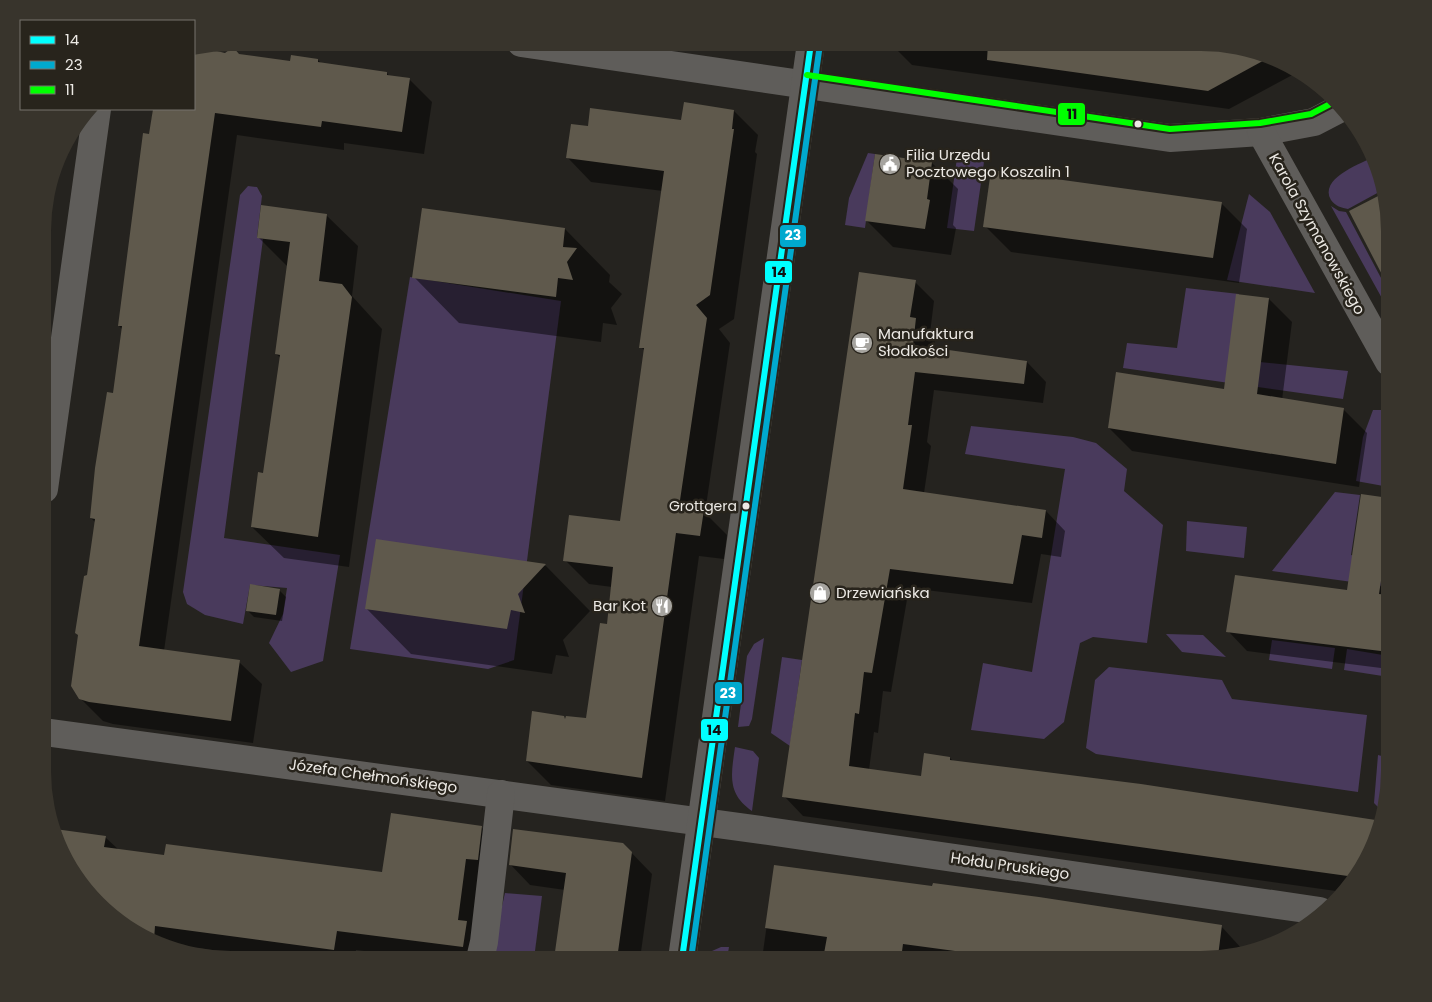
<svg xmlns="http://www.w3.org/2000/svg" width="1432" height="1002" viewBox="0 0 1432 1002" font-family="Poppins,sans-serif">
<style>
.green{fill:#493a5c}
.shadow{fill:#0007}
.building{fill:#5f594c}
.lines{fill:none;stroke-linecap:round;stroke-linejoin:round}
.minor{stroke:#5f5d5a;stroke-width:28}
.bus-1-casing{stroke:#28241c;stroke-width:10}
.bus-2-casing{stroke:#28241c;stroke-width:10}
.bus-3-casing{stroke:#28241c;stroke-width:10}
.bus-1{stroke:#0ff;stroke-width:6}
.bus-2{stroke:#00a9ce;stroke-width:6}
.bus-3{stroke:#0f0;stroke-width:6}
.bus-dot{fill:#ece9e4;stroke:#28241c;stroke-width:2}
.labels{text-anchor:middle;stroke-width:5;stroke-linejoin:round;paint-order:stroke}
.bus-label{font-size:14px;fill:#ece9e4;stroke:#28241c;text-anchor:end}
.poi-label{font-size:15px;fill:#ece9e4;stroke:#28241c;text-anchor:start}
.street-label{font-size:15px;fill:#ece9e4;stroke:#28241c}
.line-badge{stroke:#28241c;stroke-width:2}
.badge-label{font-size:14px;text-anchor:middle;font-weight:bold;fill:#fff}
.pale-badge-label{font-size:14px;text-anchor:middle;font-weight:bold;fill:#111}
</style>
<rect width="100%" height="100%" fill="#25231f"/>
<!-- green -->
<g class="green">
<path d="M958,151l27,4 -11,76 -27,-3z"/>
<path d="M868,153l7,1 -10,74 -20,-3 4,-27z"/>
<path d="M1371,158l10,33 -33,18c-6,-1 -13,-3 -17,-9 -12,-21 27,-35 40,-42z"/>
<path d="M248,186l9,1 5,9 -5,41 6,2 -39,299 116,17 -17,106 -32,11 -22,-29 14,-29 4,-26 -37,-3 -7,39 -38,-9 -18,-11 -4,-12 57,-397z"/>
<path d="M1249,194l21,18 45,81 -88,-13z"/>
<path d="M1331,206l8,5 7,1 43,81v18z"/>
<path d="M410,277l151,24 -47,359 -26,9 -138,-20z"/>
<path d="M1186,288l53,6 -8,65 117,12 -5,28 -220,-31 4,-25 50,5z"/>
<path d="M1373,410h9l7,13v64l-33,-6 7,-44z"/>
<path d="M971,426l102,11 23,6 31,26 -3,22 39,34 -16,118 -54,-6 -13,6 -16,79 -20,17 -73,-9 12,-67 49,9 33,-203 -100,-15z"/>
<path d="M1335,492l25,3 -9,60 38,8v24l-117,-16z"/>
<path d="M1187,521l60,6 -3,31 -58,-7z"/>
<path d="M1166,634l37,1 23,22 -44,-5z"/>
<path d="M764,638l-12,81 -3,7 -11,1 9,-71 7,-12z"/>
<path d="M1272,640l63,8 -3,21 -63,-9z"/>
<path d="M1347,649l42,7v21l-45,-7z"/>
<path d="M782,657l20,3 -12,86 -19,-13z"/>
<path d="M1109,667l113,13 10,19 135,16 -9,77 -262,-38 -10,-6 9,-68z"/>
<path d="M735,747l18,4 6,7 -7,53c-25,-17 -21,-36 -17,-64z"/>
<path d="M1378,755l11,3 -2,26 2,1 -5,24 -5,-1 -5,-5z"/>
<path d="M505,893l37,3 -8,63h-44z"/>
<path d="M721,947h8l-2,12h-24l9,-8z"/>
</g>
<!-- shadow -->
<g class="shadow">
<path d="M893,43h320l49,10 36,19 -69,37 -317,-44 -20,-20z"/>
<path d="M198,49l93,13 27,-2 4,4 65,9 3,4 19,2 23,23 -8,52 -80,-11v7l-107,-15 -73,516 75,11 23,22 -9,59 -140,-19 -10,-3 -23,-23 8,-122 8,-53 -5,-5 23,-124 9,-64 -4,-4 25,-191h6l3,-26h41v-59z"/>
<path d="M734,111l24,24 -3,17 2,2 -23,165 -15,10 11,14 -25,170 22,22 -3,24 -25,-3 -34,245 -114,-16 -24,-24 36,-44 3,3h21l21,-95 4,-38 -23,-3 -24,-24 56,-37 24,-172 -4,-4 22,-156 -72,-9 -23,-24 21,-30 93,-6z"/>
<path d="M932,163l26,26 -5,36 3,3 -5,27 -58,-8 -26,-26z"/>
<path d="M1221,203l26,26 -8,54 -228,-31 -26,-26z"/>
<path d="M326,215l32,31 -6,50 30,33 -33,238 -65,-9 -32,-31 12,-53 17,-116 -5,-4 12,-87 -30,-30z"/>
<path d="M565,229l45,46 -1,7 13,12 -11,14 6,17 -14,-2 -2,19 -142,-19 -45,-46z"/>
<path d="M915,282l19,19 -4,32 5,5 -1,11 93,13 19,20 -3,21 -109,-13 -7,52 4,4 -7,47 122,18 19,20 -4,26 -20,-3 -9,49 -123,-15 -18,104 -8,-1 -5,42 -4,-1 -5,38 53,8 28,-20 3,3 401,56 4,3 23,3 -2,9 -28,53 -8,7 -540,-76 -19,-20z"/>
<path d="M1269,299l23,23 -10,78 61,9 24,24 -8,54 -227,-36 -23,-23 116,-38z"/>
<path d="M1362,495l27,4v170l-142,-18 -19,-20 120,-40z"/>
<path d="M377,540l169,26 44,45 -27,29 6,17 -13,-2 -4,19 -141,-20 -45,-46z"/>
<path d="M279,590l7,7 -4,24 -28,-4 -7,-7z"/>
<path d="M481,827l20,20 -17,112h-58l-70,-9 -1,9h-76l-104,-14 -1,5 -4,-1 -53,-28 -49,-56 -12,-35 49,7 14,13 46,7 218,16z"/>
<path d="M623,844l29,30 -12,85h-85l10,-69 -35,-5 -20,-21z"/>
<path d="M775,867l446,59 22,24 -42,9h-439z"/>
</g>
<!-- building -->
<g class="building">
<path d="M988,43h225l49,10 8,4 -62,34 -221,-31z"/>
<path d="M233,47l6,7 51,7 1,-6 27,4v3l69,10v3l23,3 -8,54 -80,-11 -1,6 -106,-14 -76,533 101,14 -9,61 -142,-19 -10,-3 -8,-13 7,-51 -3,-2 9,-57 3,-1 8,-56 -5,-1 5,-50 12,-76 6,1 9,-67h-4l25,-193 6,1 4,-25h41v-59l11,-2 20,5z"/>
<path d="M684,102l50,8 -2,19h2l-24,166 -14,10 11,13 -28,189 25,3 -4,26 -24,-3 -34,245 -116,-17 6,-50 32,5 1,3 1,-3 20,2 14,-95 7,1 6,-57 -50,-6 6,-46 51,6 24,-173h-5l25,-177 -98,-13 5,-34 17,2 2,-18 91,12z"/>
<path d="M875,154l57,8 -5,37 3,1 -5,29 -60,-8z"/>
<path d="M991,170l231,32 -9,56 -230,-31z"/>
<path d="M1382,194l7,25v69l-40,-77z"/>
<path d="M261,205l66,9 -8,67 23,3 10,13 -34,240 -67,-10 7,-55 5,1 17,-118 -5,-1 15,-112 -33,-4z"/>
<path d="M422,208l143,20 -2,19 14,1 -10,14 6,18 -15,-2 -2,19 -144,-19z"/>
<path d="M859,272l57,8 -6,37 6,1 -3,27 114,16 -3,23 -109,-12 -7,53h4l-9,64 143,21 -4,28 -20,-3 -9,49 -123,-15 -18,104 -8,-1 -5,42 -4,-1 -6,53 72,10 3,-23 26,4v3l191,24 241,37 -3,11 -24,45 -573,-80z"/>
<path d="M1236,294l33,4 -12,96 87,14 -8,56 -228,-36 8,-56 108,17z"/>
<path d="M1361,494l28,4v30l-10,66 10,1v57l-163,-20 9,-57 112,15z"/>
<path d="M376,539l170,25 -28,30 7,19 -14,-3 -4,19 -142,-20z"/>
<path d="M250,584l30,5 -4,26 -30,-4z"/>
<path d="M391,813l91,13 -4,34 -12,-1 -8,61 9,1 -4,26 -126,-16 -3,19 -179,-24 -1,14 -37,-19 -49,-56 -13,-36 51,7 -2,11 60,8 2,-11 216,28z"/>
<path d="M513,829l110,14 9,9 -15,107h-63l12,-86 -57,-8z"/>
<path d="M774,865l158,21 1,-3 106,14 183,28 -4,31 -17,4 -248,-1 2,-8 -52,-7 -2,15h-78l4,-22 -62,-9z"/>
</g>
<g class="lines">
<!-- minor -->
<g class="minor">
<path d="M521,43l649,95 91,-6 53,-10 25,-13"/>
<path d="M1261,132l128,230"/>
<path d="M44,489l53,-380"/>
<path d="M44,732l724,99 552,80"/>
<path d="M480,959l4,-17 17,-148"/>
<path d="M682,959l129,-916"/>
</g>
<!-- bus-1 casing -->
<g class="bus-1-casing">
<path id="bus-1" d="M682,959l129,-916"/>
</g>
<!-- bus-2 casing -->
<g class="bus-2-casing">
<path id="bus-2" d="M691,959l129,-915"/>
</g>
<!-- bus-3 casing -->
<g class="bus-3-casing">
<path id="bus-3" d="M807,75l363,54 90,-6 51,-9 23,-12"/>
</g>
<!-- bus-1 -->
<use href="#bus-1" class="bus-1"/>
<!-- bus-2 -->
<use href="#bus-2" class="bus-2"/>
<!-- bus-3 -->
<use href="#bus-3" class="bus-3"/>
</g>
<!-- icons -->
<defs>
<g id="civic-disc" transform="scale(1.125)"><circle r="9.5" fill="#a6a49f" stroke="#28241c"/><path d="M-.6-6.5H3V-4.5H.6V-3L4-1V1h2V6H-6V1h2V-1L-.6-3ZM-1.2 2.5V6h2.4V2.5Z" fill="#fff"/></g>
<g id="cafe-disc" transform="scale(1.125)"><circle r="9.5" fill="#a6a49f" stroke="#28241c"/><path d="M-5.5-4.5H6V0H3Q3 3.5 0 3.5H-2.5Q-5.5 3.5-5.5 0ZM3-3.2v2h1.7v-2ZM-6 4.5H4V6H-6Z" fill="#fff"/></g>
<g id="shop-disc" transform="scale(1.125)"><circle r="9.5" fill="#a6a49f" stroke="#28241c"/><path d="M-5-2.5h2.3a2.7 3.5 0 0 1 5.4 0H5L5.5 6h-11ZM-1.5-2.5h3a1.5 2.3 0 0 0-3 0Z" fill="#fff"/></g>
<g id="restaurant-disc" transform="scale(1.125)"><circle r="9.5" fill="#a6a49f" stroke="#28241c"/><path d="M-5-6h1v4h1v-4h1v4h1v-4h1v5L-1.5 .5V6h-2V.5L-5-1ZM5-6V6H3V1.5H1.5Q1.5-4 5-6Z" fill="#fff"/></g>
</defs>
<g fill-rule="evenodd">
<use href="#civic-disc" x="890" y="164"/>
<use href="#cafe-disc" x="862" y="343"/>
<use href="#shop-disc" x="820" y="593"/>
<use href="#restaurant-disc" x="662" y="606"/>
</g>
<!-- markers -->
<g class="bus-dot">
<circle cx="1138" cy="124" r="4.5"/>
<circle cx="746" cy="506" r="4.5"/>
</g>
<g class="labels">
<!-- bus labels -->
<g class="bus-label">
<text x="737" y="511">Grottgera</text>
</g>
<!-- poi labels -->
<g class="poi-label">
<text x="906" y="160">Filia Urzędu<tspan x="906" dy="17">Pocztowego Koszalin 1</tspan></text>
<text x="878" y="339">Manufaktura<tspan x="878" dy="17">Słodkości</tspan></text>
<text x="836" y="598">Drzewiańska</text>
<text x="646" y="611" text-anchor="end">Bar Kot</text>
</g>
<!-- street labels -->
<g class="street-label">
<text transform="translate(1317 234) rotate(61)" y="5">Karola Szymanowskiego</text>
<text transform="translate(373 776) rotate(8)" y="5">Józefa Chełmońskiego</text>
<text transform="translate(1010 866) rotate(8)" y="5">Hołdu Pruskiego</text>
</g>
</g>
<!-- crop -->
<path d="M0 0H1432V1002H0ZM231 51H1201A180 180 0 0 1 1381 231V771A180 180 0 0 1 1201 951H231A180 180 0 0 1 51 771V231A180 180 0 0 1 231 51Z" fill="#38342c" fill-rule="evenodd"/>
<g class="line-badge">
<rect x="1057" y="102" width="29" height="24" rx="5" fill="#0f0"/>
<rect x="779" y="224" width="28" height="24" rx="5" fill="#00a9ce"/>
<rect x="764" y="260" width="29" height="24" rx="5" fill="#0ff"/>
<rect x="714" y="681" width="29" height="24" rx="5" fill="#00a9ce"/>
<rect x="700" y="718" width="29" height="24" rx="5" fill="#0ff"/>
</g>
<g class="badge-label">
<text x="793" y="240">23</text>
<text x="728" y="698">23</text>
</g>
<g class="pale-badge-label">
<text x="1072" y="119">11</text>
<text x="779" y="277">14</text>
<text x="714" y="735">14</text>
</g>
<!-- legend -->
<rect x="20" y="20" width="175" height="90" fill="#28241c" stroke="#76736c"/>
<rect x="30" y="36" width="25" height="8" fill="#00ffff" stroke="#76736c"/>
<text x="65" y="45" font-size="15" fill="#ece9e4">14</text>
<rect x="30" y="61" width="25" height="8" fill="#00a9ce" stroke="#76736c"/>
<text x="65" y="70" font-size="15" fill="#ece9e4">23</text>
<rect x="30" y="86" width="25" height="8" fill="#00ff00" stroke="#76736c"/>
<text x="65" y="95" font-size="15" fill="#ece9e4">11</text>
</svg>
